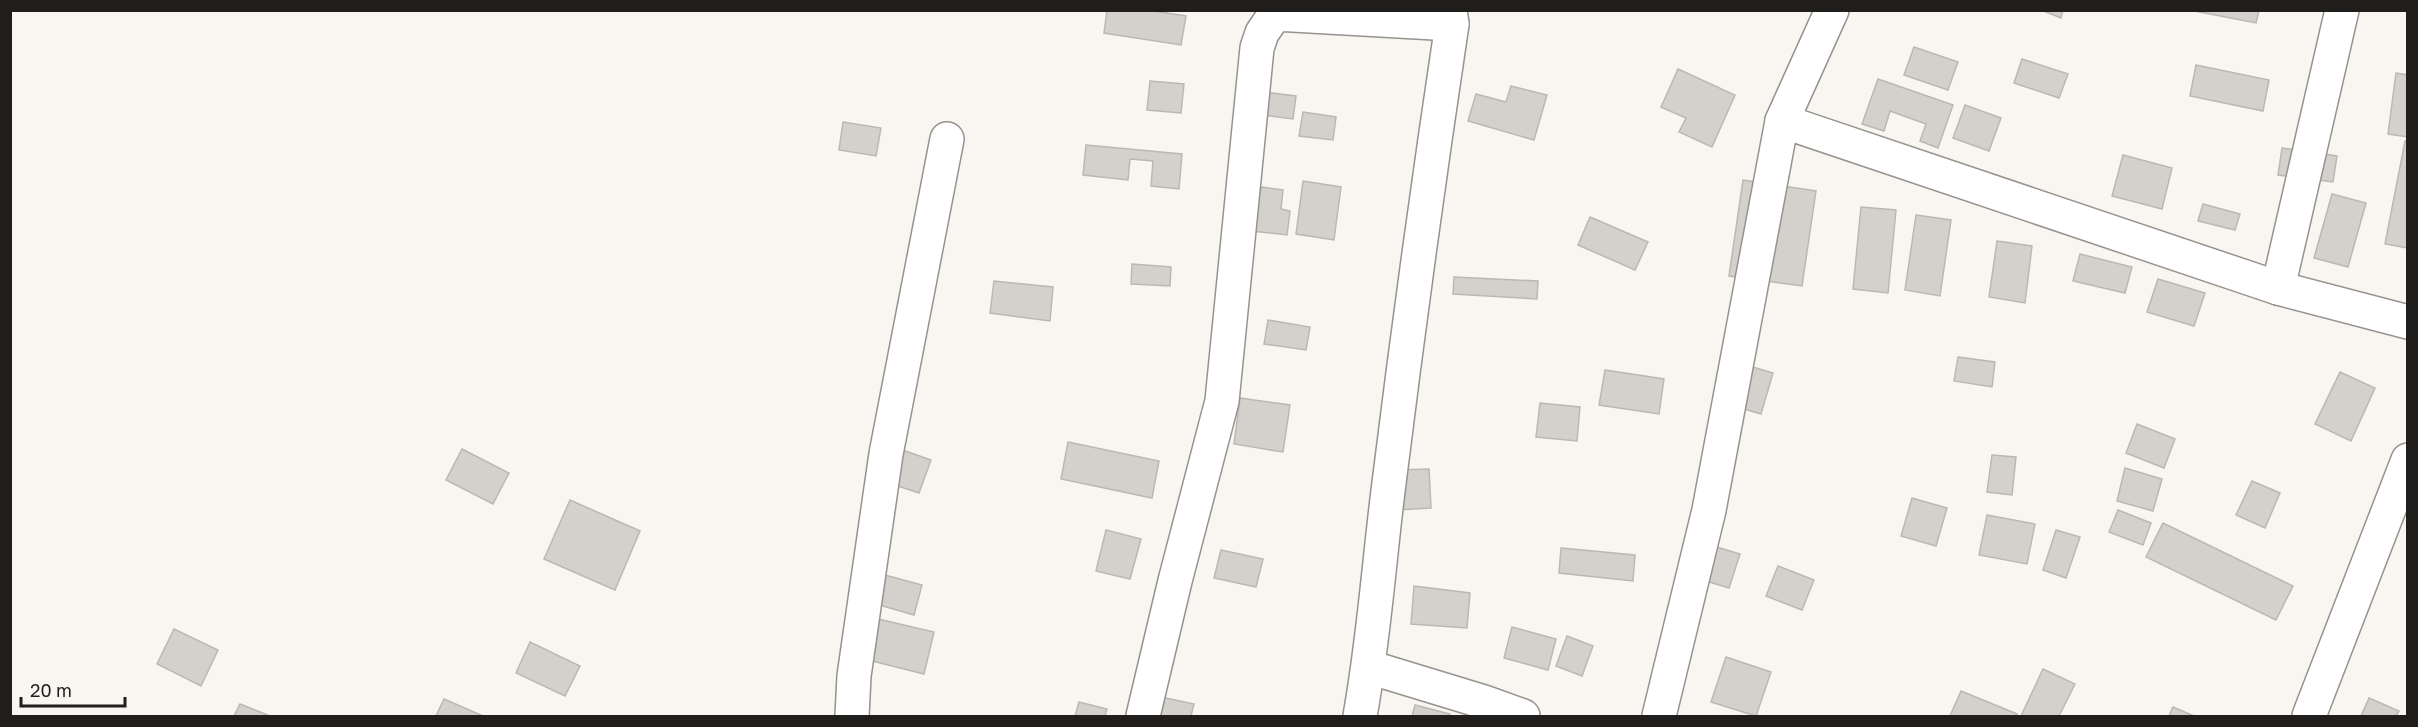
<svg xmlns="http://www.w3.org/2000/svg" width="2418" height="727" viewBox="0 0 2418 727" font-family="'Golos Text',sans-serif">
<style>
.building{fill:#d4d1cc;stroke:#bbb8b4;stroke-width:1.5}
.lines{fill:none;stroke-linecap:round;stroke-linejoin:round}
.minor-casing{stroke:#96928e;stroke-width:36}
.minor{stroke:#fff;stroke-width:33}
</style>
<rect width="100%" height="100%" fill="#f9f6f1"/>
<!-- building -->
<g class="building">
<path d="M1107,10h40l39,6 -5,29 -77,-12z"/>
<path d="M2041,10h22l-2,8z"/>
<path d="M2189,10h70l-3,13z"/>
<path d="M1914,47l44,15 -10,28 -44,-15z"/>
<path d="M2022,59l46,15 -9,24 -45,-15z"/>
<path d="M2196,65l73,15 -6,31 -73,-15z"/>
<path d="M1678,69l57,26 -23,52 -33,-15 7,-14 -25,-11z"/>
<path d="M2396,73l12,2v62l-20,-3z"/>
<path d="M1878,79l75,26 -15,43 -18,-7 6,-17 -36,-13 -6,20 -22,-7z"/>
<path d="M1150,81l34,3 -3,29 -34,-3z"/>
<path d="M1511,86l36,9 -13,45 -66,-19 8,-27 30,8z"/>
<path d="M1257,91l39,5 -3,23 -39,-5z"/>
<path d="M1965,105l36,13 -12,33 -36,-13z"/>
<path d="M1303,112l33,5 -3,23 -34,-4z"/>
<path d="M843,122l38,6 -5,28 -37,-6z"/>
<path d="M2405,141l3,1v106l-23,-4z"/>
<path d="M1086,145l96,9 -3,35 -28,-3 2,-25 -23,-2 -2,21 -45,-5z"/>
<path d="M2282,148l55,8 -4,26 -55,-7z"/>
<path d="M2123,155l49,13 -10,41 -50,-13z"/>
<path d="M1743,180l73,11 -14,95 -73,-10z"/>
<path d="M1303,181l38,6 -7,53 -38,-6z"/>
<path d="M1262,187l21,3 -2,19 9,2 -3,24 -35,-4 4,-31z"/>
<path d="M2332,194l34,9 -18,64 -34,-9z"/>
<path d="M2203,204l37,10 -5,16 -37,-9z"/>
<path d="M1861,207l35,3 -8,83 -35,-4z"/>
<path d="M1916,215l35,5 -11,76 -35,-6z"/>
<path d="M1590,217l58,25 -13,28 -57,-25z"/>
<path d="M1997,241l35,5 -7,57 -36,-6z"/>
<path d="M2080,254l52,13 -7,26 -52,-12z"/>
<path d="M1132,264l39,3 -1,19 -39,-2z"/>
<path d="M1454,277l84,4 -1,18 -84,-5z"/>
<path d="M2158,279l47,14 -11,33 -47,-14z"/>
<path d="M994,281l59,6 -3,34 -60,-8z"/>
<path d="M1268,320l42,7 -4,23 -42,-6z"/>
<path d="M1958,357l37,5 -3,25 -38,-6z"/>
<path d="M1736,362l37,11 -12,41 -37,-11z"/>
<path d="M1605,370l59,9 -5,35 -60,-9z"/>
<path d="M2340,372l35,16 -24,53 -36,-17z"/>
<path d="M1240,398l50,7 -7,47 -49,-8z"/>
<path d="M1540,403l40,4 -3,34 -41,-4z"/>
<path d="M2137,424l38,15 -11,29 -38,-15z"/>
<path d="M1068,442l91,19 -7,37 -91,-19z"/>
<path d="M894,447l37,13 -12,33 -36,-12z"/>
<path d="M462,449l47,24 -16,31 -47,-24z"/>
<path d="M1992,455l24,2 -4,38 -25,-3z"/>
<path d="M2125,468l37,11 -9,32 -36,-10z"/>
<path d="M1429,469l2,39 -35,2 -2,-40z"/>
<path d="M2252,481l28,12 -15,35 -29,-13z"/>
<path d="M1912,498l35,10 -11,38 -35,-10z"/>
<path d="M570,500l70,31 -25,59 -71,-31z"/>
<path d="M2118,510l33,13 -8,22 -34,-13z"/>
<path d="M1987,515l48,9 -8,40 -48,-9z"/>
<path d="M2163,523l130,63 -17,34 -130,-63z"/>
<path d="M1106,530l35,9 -11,40 -34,-8z"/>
<path d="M2056,530l24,7 -14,41 -23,-8z"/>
<path d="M1693,540l47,14 -11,34 -46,-14z"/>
<path d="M1561,548l74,7 -2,26 -74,-8z"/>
<path d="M1221,550l42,9 -7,28 -42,-9z"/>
<path d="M1778,566l36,14 -12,30 -36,-14z"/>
<path d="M885,575l37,10 -8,30 -38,-11z"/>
<path d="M1414,586l56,7 -3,35 -56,-4z"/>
<path d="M874,618l60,14 -10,42 -60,-15z"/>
<path d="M1512,627l44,12 -8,31 -44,-12z"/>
<path d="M174,629l44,21 -17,36 -44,-22z"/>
<path d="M1567,636l26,10 -11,30 -26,-10z"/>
<path d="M530,642l50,24 -15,30 -49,-23z"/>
<path d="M1726,657l45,15 -15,44 -45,-14z"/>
<path d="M2043,669l32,15 -16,32h-38z"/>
<path d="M1961,691l56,23 -1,2h-66z"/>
<path d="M1152,695l42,9 -3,12h-43z"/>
<path d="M2369,698l30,13 -3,5h-35z"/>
<path d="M444,699l39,17h-47z"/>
<path d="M1079,702l28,7 -2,7h-30z"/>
<path d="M240,704l30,12h-36z"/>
<path d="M1415,705l35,9 -1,2h-37z"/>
<path d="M2173,707l21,9h-25z"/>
</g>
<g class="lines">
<!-- minor casing -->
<g class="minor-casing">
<g id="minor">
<path d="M1782,121l496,167 130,34"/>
<path d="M2278,288l64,-278"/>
<path d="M1369,667l115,35 39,14"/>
<path d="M852,716l2,-40 32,-222 61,-315"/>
<path d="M1143,716l32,-135 47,-180 35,-353 5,-15 13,-19 177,10"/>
<path d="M1360,716c14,-77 19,-155 29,-233 19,-153 40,-306 63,-459l-2,-14"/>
<path d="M1659,716l50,-206 73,-389 50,-111"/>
<path d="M2309,716l99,-256"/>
</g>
</g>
<!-- minor -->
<use href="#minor" class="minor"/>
</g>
<!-- border -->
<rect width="2418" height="727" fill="none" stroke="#1f1e1c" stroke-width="24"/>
<!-- scale -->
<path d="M21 697v9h104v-9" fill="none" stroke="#1f1e1c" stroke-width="3"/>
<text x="30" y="697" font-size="18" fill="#1f1e1c" stroke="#f9f6f1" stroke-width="4.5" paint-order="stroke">20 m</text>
</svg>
